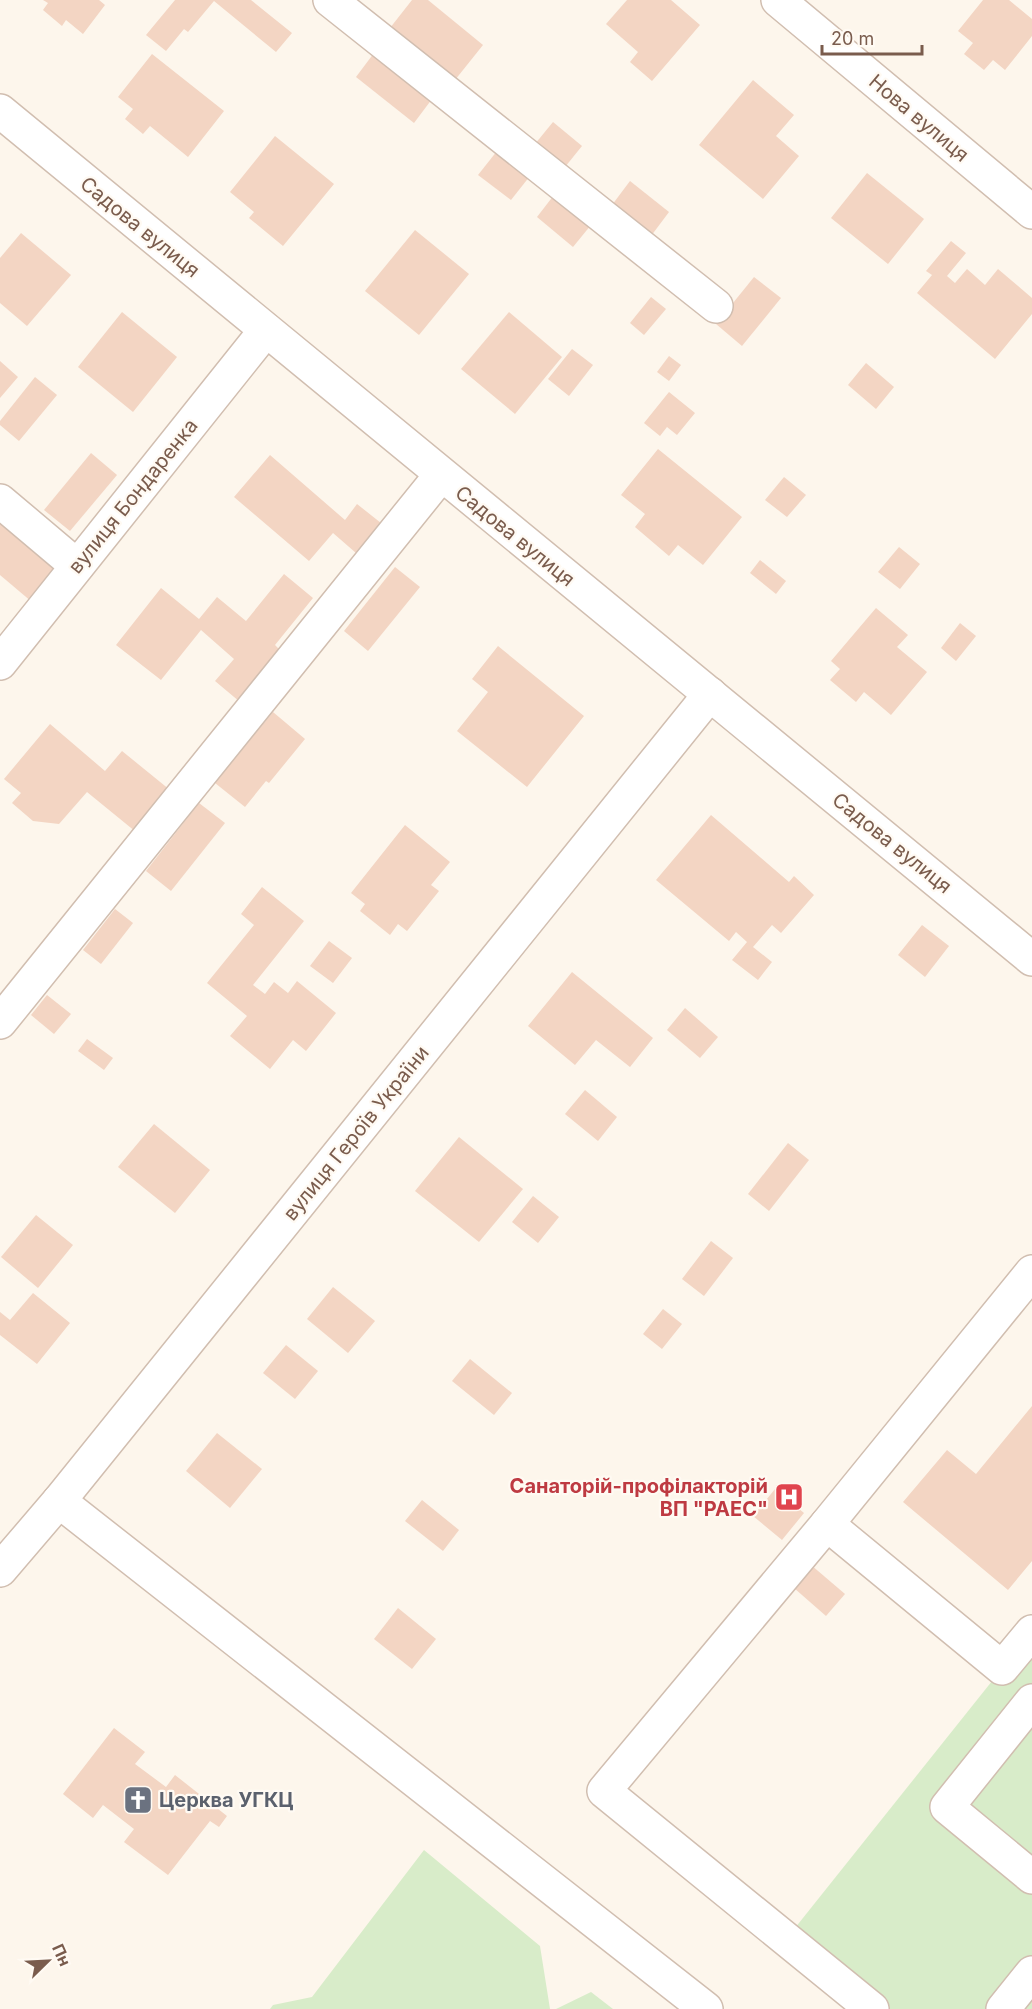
<svg xmlns="http://www.w3.org/2000/svg" width="1032" height="2009" viewBox="0 0 1032 2009" font-family="Inter,sans-serif">
<style>
.green{fill:#d8ecc9}
.building{fill:#f3d5c3}
.lines{fill:none;stroke-linecap:round;stroke-linejoin:round}
.minor-casing{stroke:#d1beb0;stroke-width:36}
.minor{stroke:#fff;stroke-width:33}
.labels{text-anchor:middle;stroke-width:4.5;stroke-linejoin:round;paint-order:stroke}
.street-label{font-size:20px;fill:#7a5c4d;stroke:#fffaf3}
.health-label{font-size:20px;font-weight:bold;fill:#be3a42;stroke:#fffaf3;text-anchor:end}
.worship-label{font-size:20px;font-weight:bold;fill:#5b616d;stroke:#fffaf3;text-anchor:start}
</style>
<rect width="100%" height="100%" fill="#fdf6ec"/>
<!-- green -->
<g class="green">
<path d="M1032,1631v378h-165l-84,-66z"/>
<path d="M424,1850l116,96 10,63h-280l3,-4 39,-8z"/>
<path d="M591,1992l22,17h-57z"/>
</g>
<!-- building -->
<g class="building">
<path d="M43,0h56l6,5 -22,29 -17,-14 -4,6 -19,-16 5,-7z"/>
<path d="M175,0h76l41,33 -16,19 -62,-51 -26,31 -4,-3 -18,22 -20,-16z"/>
<path d="M412,0h16l55,45 -28,35 -65,-52z"/>
<path d="M627,0h44l29,25 -48,56 -22,-19 8,-10 -32,-28z"/>
<path d="M983,0h26l23,19v17l-27,34 -12,-10 -9,10 -20,-16 9,-11 -15,-12z"/>
<path d="M374,53l58,46 -18,24 -58,-46z"/>
<path d="M152,54l72,57 -36,46 -38,-31 -7,8 -18,-15 8,-10 -15,-12z"/>
<path d="M753,80l41,35 -18,21 23,20 -36,43 -64,-54z"/>
<path d="M553,122l29,24 -17,21 -30,-23z"/>
<path d="M275,136l59,48 -51,62 -34,-28 5,-6 -24,-20z"/>
<path d="M497,151l33,25 -19,24 -33,-25z"/>
<path d="M867,173l57,46 -36,45 -57,-46z"/>
<path d="M630,181l39,31 -18,24 -39,-31z"/>
<path d="M554,195l37,30 -18,22 -36,-30z"/>
<path d="M415,230l54,44 -50,61 -54,-44z"/>
<path d="M21,233l50,42 -44,51 -27,-23v-45z"/>
<path d="M951,241l15,12 -19,23 8,7 12,-14 18,16 13,-16 34,29v16l-37,45 -78,-66 15,-18 -6,-4z"/>
<path d="M754,277l27,21 -39,48 -26,-22z"/>
<path d="M651,297l15,12 -22,26 -14,-12z"/>
<path d="M122,312l55,45 -44,55 -55,-45z"/>
<path d="M509,312l53,45 -47,57 -54,-45z"/>
<path d="M572,349l21,16 -24,31 -21,-17z"/>
<path d="M669,356l12,9 -12,16 -12,-9z"/>
<path d="M0,361l18,16 -18,21z"/>
<path d="M866,363l28,24 -18,22 -28,-24z"/>
<path d="M35,377l22,18 -38,46 -19,-16v-4z"/>
<path d="M669,392l26,21 -18,22 -10,-8 -7,9 -16,-13z"/>
<path d="M658,449l84,68 -39,48 -25,-20 -9,11 -34,-29 10,-13 -24,-19z"/>
<path d="M91,453l26,22 -47,56 -26,-21z"/>
<path d="M270,455l75,65 12,-16 24,19 -25,30 -23,-20 -24,28 -75,-64z"/>
<path d="M784,477l22,18 -19,22 -22,-17z"/>
<path d="M0,514l62,52 -30,36 -32,-27z"/>
<path d="M899,547l21,17 -20,25 -22,-17z"/>
<path d="M760,560l26,21 -10,13 -26,-21z"/>
<path d="M395,567l25,20 -52,64 -24,-20z"/>
<path d="M284,574l29,24 -38,47 6,6 -41,51 -25,-21 19,-22 -33,-29 -40,50 -45,-35 45,-57 38,31 18,-22 29,24z"/>
<path d="M876,608l32,27 -11,12 30,25 -36,43 -27,-23 -8,10 -26,-22 10,-11 -9,-8z"/>
<path d="M960,623l16,13 -20,25 -15,-13z"/>
<path d="M498,646l86,70 -57,71 -70,-56 31,-39 -16,-13z"/>
<path d="M273,712l32,27 -36,44 -3,-2 -21,26 -30,-24z"/>
<path d="M50,724l55,47 17,-20 48,39 -34,42 -49,-40 -28,32 -26,-3 -21,-18 9,-10 -17,-14z"/>
<path d="M199,803l26,20 -54,68 -25,-20z"/>
<path d="M711,815l78,67 5,-6 20,19 -33,38 -9,-8 -19,22 19,15 -14,18 -26,-20 15,-18 -11,-10 -7,9 -73,-61z"/>
<path d="M405,825l45,37 -19,23 8,6 -32,40 -9,-7 -8,11 -30,-24 5,-7 -14,-11z"/>
<path d="M262,887l42,34 -51,64 12,9 9,-12 14,11 9,-12 39,32 -30,38 -13,-11 -23,29 -40,-33 17,-20 -40,-33 47,-58 -13,-11z"/>
<path d="M115,909l18,14 -32,41 -18,-14z"/>
<path d="M922,925l27,21 -24,31 -27,-22z"/>
<path d="M329,941l23,17 -19,25 -23,-17z"/>
<path d="M572,972l81,66 -23,29 -34,-27 -21,25 -47,-39z"/>
<path d="M47,995l24,19 -17,20 -23,-19z"/>
<path d="M685,1008l33,29 -18,21 -33,-28z"/>
<path d="M87,1039l26,19 -9,12 -26,-19z"/>
<path d="M585,1090l32,27 -19,24 -33,-27z"/>
<path d="M154,1124l56,46 -35,43 -57,-46z"/>
<path d="M459,1137l64,52 -44,53 -64,-51z"/>
<path d="M788,1143l21,17 -40,51 -21,-17z"/>
<path d="M533,1196l26,21 -21,26 -26,-21z"/>
<path d="M36,1215l37,30 -35,43 -37,-31z"/>
<path d="M711,1241l22,17 -29,38 -22,-17z"/>
<path d="M333,1287l42,34 -27,32 -41,-34z"/>
<path d="M33,1293l37,30 -33,41 -37,-29v-23l10,8z"/>
<path d="M663,1309l19,15 -20,25 -19,-15z"/>
<path d="M286,1345l32,26 -23,28 -32,-26z"/>
<path d="M470,1359l42,34 -18,22 -42,-34z"/>
<path d="M1032,1406v155l-24,29 -105,-88 44,-52 29,24z"/>
<path d="M217,1433l45,36 -32,39 -44,-37z"/>
<path d="M775,1489l29,24 -22,27 -29,-24z"/>
<path d="M422,1500l37,30 -16,21 -38,-30z"/>
<path d="M804,1559l41,35 -19,22 -40,-35z"/>
<path d="M398,1608l38,31 -24,30 -38,-30z"/>
<path d="M114,1728l31,24 -10,12 31,23 9,-12 52,41 -8,11 -9,-6 -42,54 -44,-33 10,-13 -31,-24 -10,13 -30,-24z"/>
</g>
<g class="lines">
<!-- minor casing -->
<g class="minor-casing">
<g id="minor">
<path d="M330,0l386,306"/>
<path d="M778,0l254,212"/>
<path d="M0,111l1032,848"/>
<path d="M0,501l77,65"/>
<path d="M0,663l266,-333"/>
<path d="M0,1022l441,-547"/>
<path d="M1032,1272l-205,252 175,144 30,-36"/>
<path d="M59,1501l647,508"/>
<path d="M827,1524l-223,267 268,218"/>
<path d="M0,1570l59,-69 651,-807"/>
<path d="M1032,1701l-85,106 85,70"/>
<path d="M1003,2009l29,-36"/>
</g>
</g>
<!-- minor -->
<use href="#minor" class="minor"/>
</g>
<!-- icons -->
<defs>
<g id="hospital-square" transform="scale(1.5)"><rect x="-9" y="-9" width="18" height="18" rx="4" fill="#e0444e" stroke="#fffaf3"/><path d="M-5-5h3v3.5h4V-5h3V5h-3V1.5h-4V5h-3Z" fill="#fff"/></g>
<g id="church-square" transform="scale(1.5)"><rect x="-9" y="-9" width="18" height="18" rx="4" fill="#6b7280" stroke="#fffaf3"/><path d="M-1.2-6h2.4v3.5h3.3v2.4h-3.3V6h-2.4V-.1h-3.3v-2.4h3.3Z" fill="#fff"/></g>
</defs>
<g fill-rule="evenodd">
<use href="#hospital-square" x="789" y="1497"/>
<use href="#church-square" x="138" y="1800"/>
</g>
<g class="labels">
<!-- street labels -->
<g class="street-label">
<text transform="translate(919 118) rotate(40)" y="7">Нова вулиця</text>
<text transform="translate(140 227) rotate(39)" y="7">Садова вулиця</text>
<text transform="translate(133 496) rotate(-51)" y="7">вулиця Бондаренка</text>
<text transform="translate(515 536) rotate(39)" y="7">Садова вулиця</text>
<text transform="translate(892 843) rotate(39)" y="7">Садова вулиця</text>
<text transform="translate(356 1133) rotate(-51)" y="7">вулиця Героїв України</text>
</g>
<!-- health labels -->
<g class="health-label">
<text x="768" y="1493">Санаторій-профілакторій<tspan x="768" dy="23">ВП "РАЕС"</tspan></text>
</g>
<!-- worship labels -->
<g class="worship-label">
<text x="159" y="1807">Церква УГКЦ</text>
</g>
</g>
<!-- north arrow -->
<g transform="translate(48 1961) rotate(66)" stroke="#fffaf3" stroke-width="4.5" paint-order="stroke">
<path d="M0-4.5L10 22L0 15L-10 22Z" fill="#7a5c4d"/>
<text y="-9" font-size="16" font-weight="bold" text-anchor="middle" fill="#7a5c4d">Пн</text>
</g>
<!-- scale -->
<path d="M822 45v9h100v-9" fill="none" stroke="#7a5c4d" stroke-width="3"/>
<text x="831" y="45" font-size="18" fill="#7a5c4d" stroke="#fffaf3" stroke-width="4.5" paint-order="stroke">20 m</text>
</svg>
